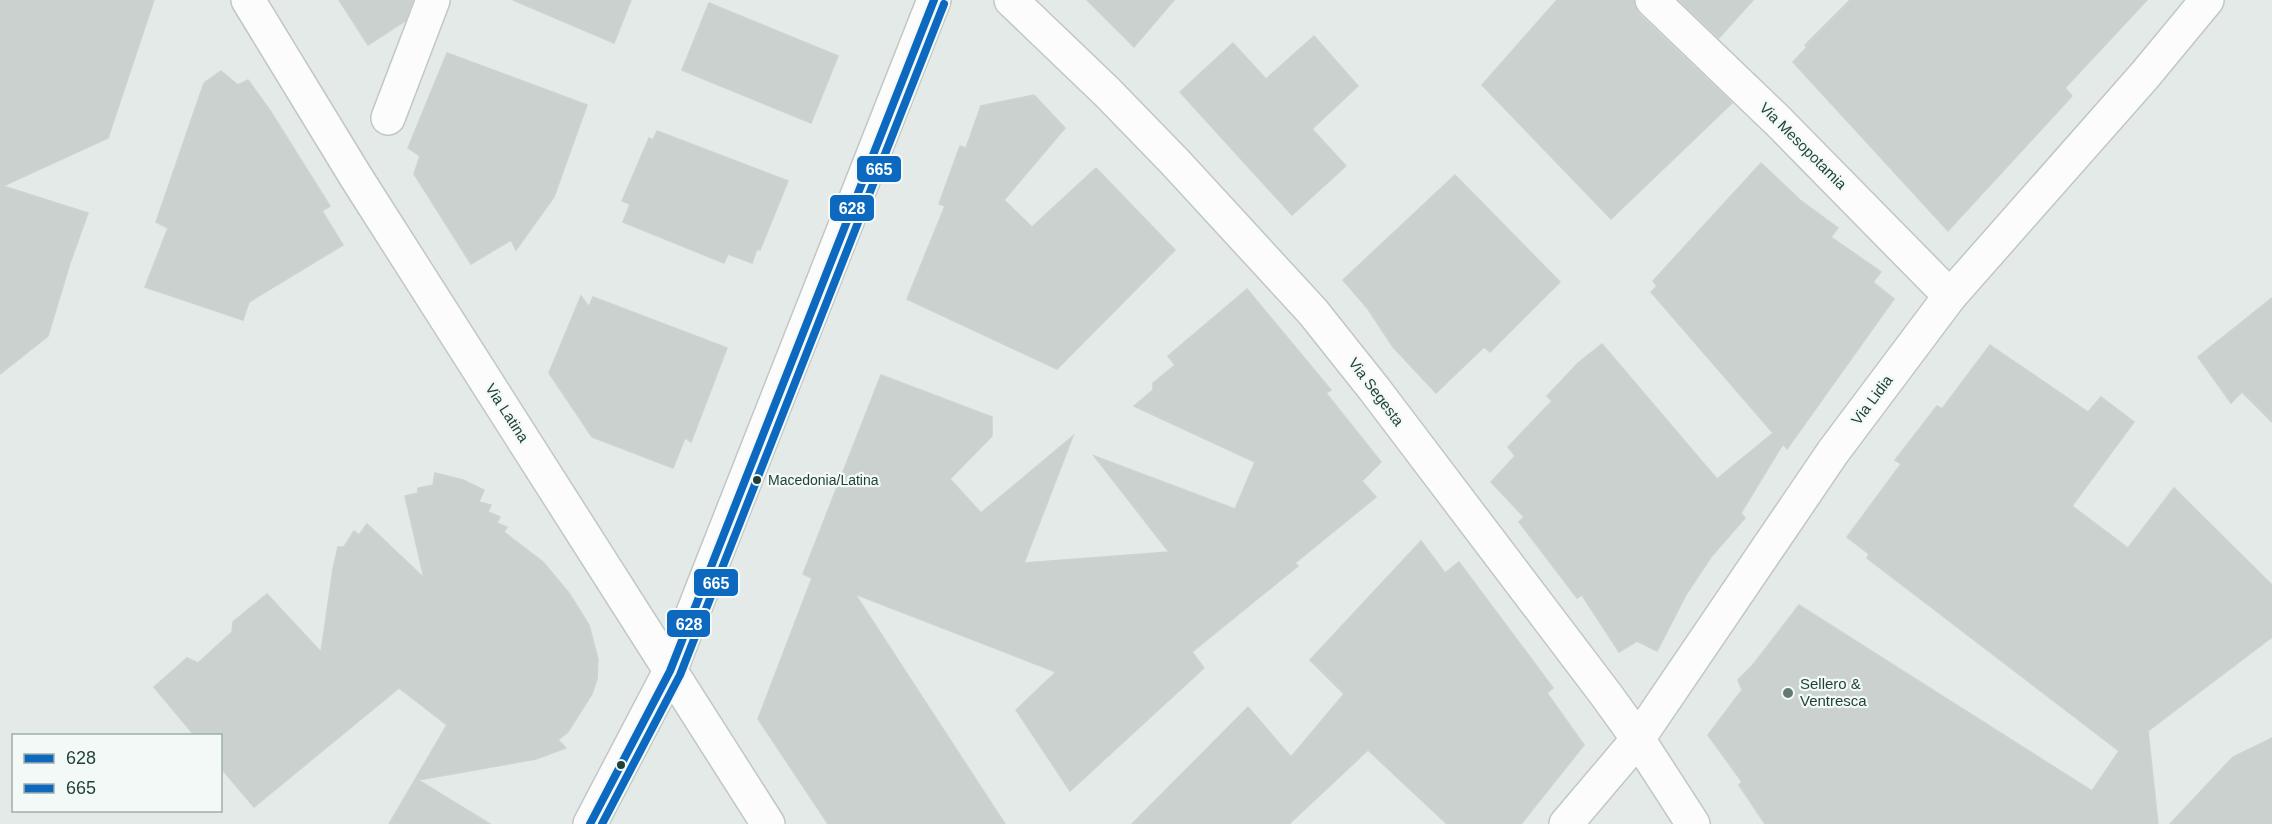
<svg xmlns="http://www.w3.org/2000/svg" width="2272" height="824" viewBox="0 0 2272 824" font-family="Helvetica,sans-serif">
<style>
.building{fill:#cad1cf;stroke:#ccd3d0;stroke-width:1.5}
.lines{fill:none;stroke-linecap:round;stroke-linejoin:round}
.minor-casing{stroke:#c1c7c4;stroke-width:36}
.minor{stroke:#fbfcfb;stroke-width:33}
.bus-1-casing{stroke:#f2f9f6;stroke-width:12}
.bus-2-casing{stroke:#f2f9f6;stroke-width:12}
.bus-1{stroke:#0c69bf;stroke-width:8}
.bus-2{stroke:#0c69bf;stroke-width:8}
.bus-dot{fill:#1f3f38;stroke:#f2f9f6;stroke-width:2}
.poi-dot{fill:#647b75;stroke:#f2f9f6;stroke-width:2}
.labels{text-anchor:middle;stroke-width:4.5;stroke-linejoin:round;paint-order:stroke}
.bus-label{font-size:14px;fill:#1f3f38;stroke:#f2f9f6;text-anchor:start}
.street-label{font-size:15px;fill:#1f3f38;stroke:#f2f9f6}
.poi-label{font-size:15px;fill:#1f3f38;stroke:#f2f9f6;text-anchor:start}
.line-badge{stroke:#f2f9f6;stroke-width:2}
.badge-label{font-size:16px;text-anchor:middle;font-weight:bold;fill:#fff}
</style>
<rect width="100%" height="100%" fill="#e4eae7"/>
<!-- building -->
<g class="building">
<path d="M0,0h154l-46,138 -105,48 85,27 -18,50 -22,73 -48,38z"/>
<path d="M339,0h74l-8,21 -37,24z"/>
<path d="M513,0h118l-17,43z"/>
<path d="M1087,0h87l-40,47z"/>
<path d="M1557,0h77v6l5,8 93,89 -121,116 -129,-134z"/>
<path d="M1679,0h74l-34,38z"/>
<path d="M1850,0h297l-82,88 7,8 -124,135 -155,-169 14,-15 -2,-2z"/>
<path d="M709,3l129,53 -27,67 -129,-53z"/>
<path d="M1314,36l44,50 -46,43 34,37 -54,49 -112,-123 53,-49 33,36z"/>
<path d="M447,53l140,52 -33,92 -38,53 -5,-10 -40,24 -57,-90 6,-18 -12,-8z"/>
<path d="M221,71l17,14 10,-5 21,29 61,97 -8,5 21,34 -94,57 -6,18 -98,-33 23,-59 -12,-6 48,-139z"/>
<path d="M1034,95l31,33 -61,72 28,27 64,-59 79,82 -118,119 -150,-70 38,-93 -6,-2 21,-58 6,2 15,-42z"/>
<path d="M657,131l131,50 -28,69 -3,-1 -5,14 -24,-9 -4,9 -101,-41 7,-18 -8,-3 27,-63 4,2z"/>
<path d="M1761,163l39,37 38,28 -7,9 50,35 -8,10 21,17 -107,150 -4,-5 -42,69 4,5 -34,39 -24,36 -30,58 -20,-10 -18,11 -37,-57 -5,3 -58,-76 5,-5 -33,-35 24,-26 -7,-9 44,-46 -5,-5 31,-33 24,-19 115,135 56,-46 -122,-141 6,-6 -4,-5z"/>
<path d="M1455,175l105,107 -70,70 -6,-5 -48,46 -43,-46 -25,-38 -25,-29z"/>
<path d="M1247,289l84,101 -5,3 55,69 -19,19 14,16 -81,66 3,3 -106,86 12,16 -134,123 -54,-81 40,-38 -201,-78 150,230h-177l-70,-105 54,-141 -9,-4 78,-199 111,42v19l-42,43 31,34 92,-77 -49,127 145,-11 -75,-96 141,53 20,-47 -121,-56 19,-16v-7l22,-18 -7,-9z"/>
<path d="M581,296l8,11 4,-10 134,51 -36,94 -6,-4 -12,30 -81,-31 -43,-64z"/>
<path d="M2272,298v124l-30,-30 -11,11 -33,-46z"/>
<path d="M1990,345l98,67 13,-15 33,25 -62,84 56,42 46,-60 98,97v52l-124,94 10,93h-393l-26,-39 3,-3 -34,-47 34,-45 -4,-10 14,-14 47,-61 293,186 27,-40 -252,-193 2,-4 -22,-17 54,-73 -6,-4 42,-54 5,3z"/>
<path d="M435,473l28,7 21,10 -5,12 12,3 -3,7 12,5 -3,6 10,4 -3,5 39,30 26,31 20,32 9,34 -1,20 -5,15 -24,38 -10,8 8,8 -30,11 -118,21 72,44h-101l58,-99 -48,-37 -145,119 -34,-40v-32h-26l-40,-48 33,-29 11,5 34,-31 1,-10 34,-28 54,58 12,-83 5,-22h6l10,-16 5,4 8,-11 57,54 -19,-82 13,-3v-5l15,-3z"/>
<path d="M1421,541l24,32 14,-11 94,126 -6,5 37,52 -63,79h-74l-79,-74 -79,74h-157l116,-117 43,50 53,-63 -34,-34z"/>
<path d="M2272,738v86h-102l63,-67z"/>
</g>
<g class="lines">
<!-- minor casing -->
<g class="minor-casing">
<g id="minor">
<path d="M248,0l108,177 412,647"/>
<path d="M1011,0l96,92 68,70 138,150 62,78 232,306 31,43 55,85"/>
<path d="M1652,0l126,121 172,175"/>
<path d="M388,118l45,-118"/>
<path d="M590,824l80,-153 264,-671"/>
<path d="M1566,824l72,-85 195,-287 117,-156 195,-221 62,-75"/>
</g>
</g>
<!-- minor -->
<use href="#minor" class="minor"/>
<!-- bus-1 casing -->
<g class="bus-1-casing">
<path id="bus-1" d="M590,824l80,-153 264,-671"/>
</g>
<!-- bus-2 casing -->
<g class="bus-2-casing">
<path id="bus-2" d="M602,824l78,-149 264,-671"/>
</g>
<!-- bus-1 -->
<use href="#bus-1" class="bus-1"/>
<!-- bus-2 -->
<use href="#bus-2" class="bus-2"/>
</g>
<!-- markers -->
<g class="bus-dot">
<circle cx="757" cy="480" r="5"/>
<circle cx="621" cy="765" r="5"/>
</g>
<circle class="poi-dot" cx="1788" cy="693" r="6"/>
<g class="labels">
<!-- bus labels -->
<g class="bus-label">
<text x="768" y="485">Macedonia/Latina</text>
</g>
<!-- street labels -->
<g class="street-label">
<text transform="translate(1803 146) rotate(45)" y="5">Via Mesopotamia</text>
<text transform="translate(1376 392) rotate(53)" y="5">Via Segesta</text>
<text transform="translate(1872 400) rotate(-53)" y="5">Via Lidia</text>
<text transform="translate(507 413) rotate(57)" y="5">Via Latina</text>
</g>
<!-- poi labels -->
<g class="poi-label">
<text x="1800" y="689">Sellero &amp;<tspan x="1800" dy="17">Ventresca</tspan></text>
</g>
</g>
<g class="line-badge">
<rect x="856" y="155" width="46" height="28" rx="6" fill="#0c69bf"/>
<rect x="829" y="194" width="46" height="28" rx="6" fill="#0c69bf"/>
<rect x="693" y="568" width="46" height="29" rx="6" fill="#0c69bf"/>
<rect x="666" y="609" width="45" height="29" rx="6" fill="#0c69bf"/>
</g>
<g class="badge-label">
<text x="879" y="175">665</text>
<text x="852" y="214">628</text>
<text x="716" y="589">665</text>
<text x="689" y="630">628</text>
</g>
<!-- legend -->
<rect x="12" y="734" width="210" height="78" fill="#f2f9f6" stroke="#9eafaa" stroke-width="1.5"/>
<rect x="24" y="754" width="30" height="9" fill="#0c69bf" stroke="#9eafaa" stroke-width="1.5"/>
<text x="66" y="764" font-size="18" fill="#1f3f38">628</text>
<rect x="24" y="784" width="30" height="9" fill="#0c69bf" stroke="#9eafaa" stroke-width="1.5"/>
<text x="66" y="794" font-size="18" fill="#1f3f38">665</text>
</svg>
